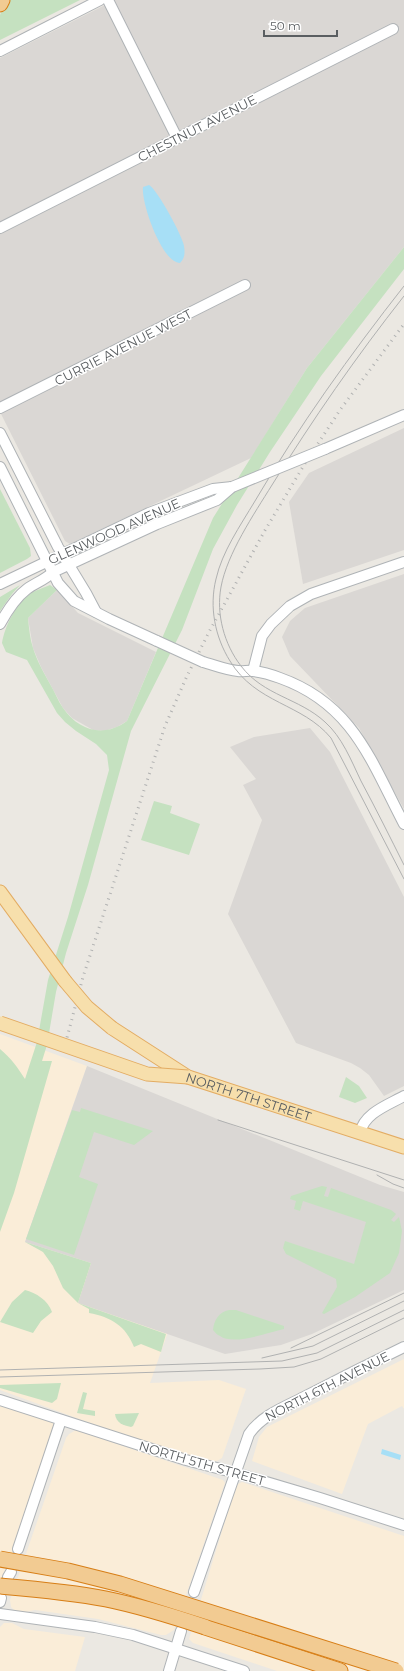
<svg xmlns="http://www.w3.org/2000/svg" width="404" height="1671" viewBox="0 0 404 1671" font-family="Montserrat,sans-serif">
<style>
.commercial{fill:#faedd8}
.industrial{fill:#dad7d4}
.green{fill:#c5e1c0}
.water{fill:#a7dff6}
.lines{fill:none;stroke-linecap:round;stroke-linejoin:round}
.minor-casing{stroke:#afb3b6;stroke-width:12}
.major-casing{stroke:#e3ac63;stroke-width:15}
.highway-casing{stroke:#d77e16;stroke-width:17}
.minor{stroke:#fff;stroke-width:10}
.major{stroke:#f7dfac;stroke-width:13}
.highway{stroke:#f2cb92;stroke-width:15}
.tram{stroke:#b0b1b1;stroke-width:1}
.rail{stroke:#b0b1b1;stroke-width:3;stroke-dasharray:1 5;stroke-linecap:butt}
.minor-bridge-casing{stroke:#afb3b6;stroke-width:12;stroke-linecap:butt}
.major-bridge-casing{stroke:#e3ac63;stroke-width:15;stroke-linecap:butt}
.highway-bridge-casing{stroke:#d77e16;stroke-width:17;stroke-linecap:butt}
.minor-bridge{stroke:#fff;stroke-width:10}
.major-bridge{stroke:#f7dfac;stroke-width:13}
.highway-bridge{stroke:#f2cb92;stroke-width:15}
.labels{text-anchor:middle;stroke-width:3;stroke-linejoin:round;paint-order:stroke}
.street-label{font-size:13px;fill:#5a5e61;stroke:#fff}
</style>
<rect width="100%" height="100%" fill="#ebe8e2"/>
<!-- commercial -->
<g class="commercial">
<path d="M0,1034l87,32 -62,176 66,21 77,69 -18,51 69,-3 27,9 -24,69 -5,3h-7l-79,-23 -131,-48z"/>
<path d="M404,1359v50l-2,-3 -34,18 -26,70 -90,-33 7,-24 8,-10z"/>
<path d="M0,1399l55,19 1,7 -56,163z"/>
<path d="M76,1430l147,50 2,3 -51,147 -8,5h-5l-63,-16 -63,-9 -14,3 -6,-2 -4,-4 -1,-7 56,-162 3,-4z"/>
<path d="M242,1482l162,54v135h-127l-84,-28 -4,-4 47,-154z"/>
<path d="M4,1623h8l12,6 61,8 -10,34h-75v-44z"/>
</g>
<!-- industrial -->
<g class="industrial">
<path d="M115,0h289v247l-97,121 -56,90 -181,86 -5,-3 -65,-129v-354z"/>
<path d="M404,428v122l-101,34 -14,-82 20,-29z"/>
<path d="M404,574v235l-45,-81 -69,-72 -8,-19 8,-16 15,-13z"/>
<path d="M57,590l21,23 78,39 -29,69 -10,6 -13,4 -11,-1 -21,-12 -9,-10 -22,-41 -8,-19 -5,-30z"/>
<path d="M310,728l20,24 74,145v189l-20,10 -15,-21 -9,-7 -9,-5 -55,-20 -68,-129 34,-94 -19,-35 13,-6 -26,-32 24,-10z"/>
<path d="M87,1066l293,119 24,7v98l-92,44 -31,11 -56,9 -147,-51 13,-40 -66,-21z"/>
</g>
<!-- green -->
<g class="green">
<path d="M6,0h74l-80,40v-25z"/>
<path d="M404,247v22l-83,107 -51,76 -33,53 -24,44 -31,81 -51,101 -43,154 -22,68 -10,39 -9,53 -5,16h10l-38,132 -14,39v-183c11,9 18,19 25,30l12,-37 11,-62 20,-63 41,-147 -2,-15 -11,-11 -20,-13 -11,-9 -8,-9 -30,-53 -21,-8 -4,-9c3,-17 13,-38 28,-49 5,-4 14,-6 20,-9l7,5 -29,28c1,10 2,21 5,30 4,13 11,25 17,36 5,8 8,17 13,24 16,23 41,30 64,13l86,-203 94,-150z"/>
<path d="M0,489l30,59 1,8 -4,3 -27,14z"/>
<path d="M20,585l-8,9 -12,17v-14z"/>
<path d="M154,801l18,5 -2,7 30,11 -11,31 -48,-15z"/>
<path d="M346,1077l13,9 8,12 -12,5 -16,-6z"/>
<path d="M81,1108l72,23 -19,14 -40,-13 -15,45 19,7 -24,71 -48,-16 46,-129 8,2z"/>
<path d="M322,1186l5,1 -3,9 4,1 3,-9 60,22 5,4 -5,6 3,2 5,-5 3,14 -3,22 -9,20 -35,24 -31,17 -2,-1 15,-26 -1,-8 -50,-25 -3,-6 2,-7 69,23 12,-42 -63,-21 -3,10 -6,-2 2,-8 -6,-2 1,-3z"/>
<path d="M25,1242l66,21 -13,40 88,31 -5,18 -20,-8 -7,3c-8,-21 -23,-30 -45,-34v-4l-11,-6 -15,-15 -10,-22 -10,-14z"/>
<path d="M25,1290c11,3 23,10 27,22l-11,9 -8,12 -33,-11 12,-20z"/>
<path d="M229,1310h7l48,16v3c-15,3 -50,17 -64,7 -3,-1 -5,-4 -7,-6 1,-10 6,-18 16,-20z"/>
<path d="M61,1383l-4,16 -5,4 -52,-15v-3z"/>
<path d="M83,1392l4,1 -4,16 12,2v5l-18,-3z"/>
<path d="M139,1413l-6,13 -2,1c-8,-2 -15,-4 -16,-13z"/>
</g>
<!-- water -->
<g class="water">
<path d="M149,185c8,4 33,50 35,61 1,7 1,12 -4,17 -18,0 -39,-60 -37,-76z"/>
<path d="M382,1449l19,6 -1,5 -19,-6z"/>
</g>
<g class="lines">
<!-- minor casing -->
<g class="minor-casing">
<g id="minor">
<path d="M108,0l69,138"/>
<path d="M0,51l100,-51"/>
<path d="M0,228l393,-199"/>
<path d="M0,408l245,-123"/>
<path d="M0,433l58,114 28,46 10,19"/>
<path d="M325,449l79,-34"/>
<path d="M0,467l58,116 16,18 35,18 48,22"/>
<path d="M0,584l149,-71 64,-24 19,-2"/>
<path d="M0,624c7,-13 15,-26 27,-35 8,-6 18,-9 26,-17l104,-48 60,-24 15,-13"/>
<path d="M203,662c11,3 23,8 35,9 5,1 10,-1 15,0 9,1 19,4 27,7 73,26 91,83 124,146"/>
<path d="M253,671l9,-35 9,-12 19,-18 21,-12 93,-32"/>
<path d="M360,1133c4,-20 28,-28 44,-37"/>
<path d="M0,1400l186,60 50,13 84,25 84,27"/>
<path d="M18,1549l43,-129"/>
<path d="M8,1577l3,-5"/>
<path d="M194,1592l55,-158c13,-19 36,-27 55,-37 33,-17 67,-34 100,-50"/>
<path d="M0,1602l1,-4"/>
<path d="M0,1614l95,13 38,8 111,36"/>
<path d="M169,1671l12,-40"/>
</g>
</g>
<!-- major casing -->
<g class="major-casing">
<g id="major">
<path d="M0,892l65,89"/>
<path id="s1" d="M112,1028l76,49 216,70"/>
</g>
</g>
<!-- highway casing -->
<g class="highway-casing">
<g id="highway">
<path d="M0,4l2,-4"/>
<path d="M205,1627l135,44"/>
</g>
</g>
<!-- minor -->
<use href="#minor" class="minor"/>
<!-- major -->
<use href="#major" class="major"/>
<!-- highway -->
<use href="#highway" class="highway"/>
<!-- tram -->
<g class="tram">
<path d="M404,286c-54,69 -105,140 -149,215 -15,25 -33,51 -39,78 -7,28 -1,58 14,82 26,43 72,42 101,77l73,141"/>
<path d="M404,296c-48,61 -91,123 -132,189 -18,29 -45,69 -51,102 -5,27 3,57 20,79 23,30 58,32 84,56 17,15 26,38 36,59 15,28 29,56 43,84"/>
<path d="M218,1120l186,60"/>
<path d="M377,1175l16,9 11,4"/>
<path d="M291,1348l113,-55"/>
<path d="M262,1358l51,-12 91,-45"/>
<path d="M0,1370l282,-9 35,-8 87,-43"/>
<path d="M0,1377l260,-8 34,-2 27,-8 83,-41"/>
</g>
<!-- rail -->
<path class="rail" d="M64,1049l19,-72 82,-251 22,-50 22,-44 55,-100 40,-67 36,-55 64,-86"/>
<!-- minor-bridge casing -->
<g class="minor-bridge-casing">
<g id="minor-bridge">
<path d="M232,487l93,-38"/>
<path d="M157,641l46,21"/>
</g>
</g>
<!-- major-bridge casing -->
<g class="major-bridge-casing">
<g id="major-bridge">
<path d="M65,981l22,26 25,21"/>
<path d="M0,1023l147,51 41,3"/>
</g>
</g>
<!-- highway-bridge casing -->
<g class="highway-bridge-casing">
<g id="highway-bridge">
<path d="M0,1559l68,12 52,13 276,87"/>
<path d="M0,1586c35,3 71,6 106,13 34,7 66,17 99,28"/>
</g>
</g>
<!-- minor-bridge -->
<use href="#minor-bridge" class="minor-bridge"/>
<!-- major-bridge -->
<use href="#major-bridge" class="major-bridge"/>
<!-- highway-bridge -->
<use href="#highway-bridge" class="highway-bridge"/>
</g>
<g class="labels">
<!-- street labels -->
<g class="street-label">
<text transform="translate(197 128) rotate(-27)" y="5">CHESTNUT AVENUE</text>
<text transform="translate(123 347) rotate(-27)" y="5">CURRIE AVENUE WEST</text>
<text transform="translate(114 531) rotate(-24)" y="5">GLENWOOD AVENUE</text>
<text dy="5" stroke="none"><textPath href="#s1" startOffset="154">NORTH 7TH STREET</textPath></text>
<text transform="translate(327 1386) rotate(-27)" y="5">NORTH 6TH AVENUE</text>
<text transform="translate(202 1463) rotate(16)" y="5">NORTH 5TH STREET</text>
</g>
</g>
<!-- scale -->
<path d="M264 30v6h73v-6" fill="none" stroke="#5a5e61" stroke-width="2"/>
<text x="270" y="30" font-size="12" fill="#5a5e61" stroke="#ffffff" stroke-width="3" paint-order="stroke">50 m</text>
</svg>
